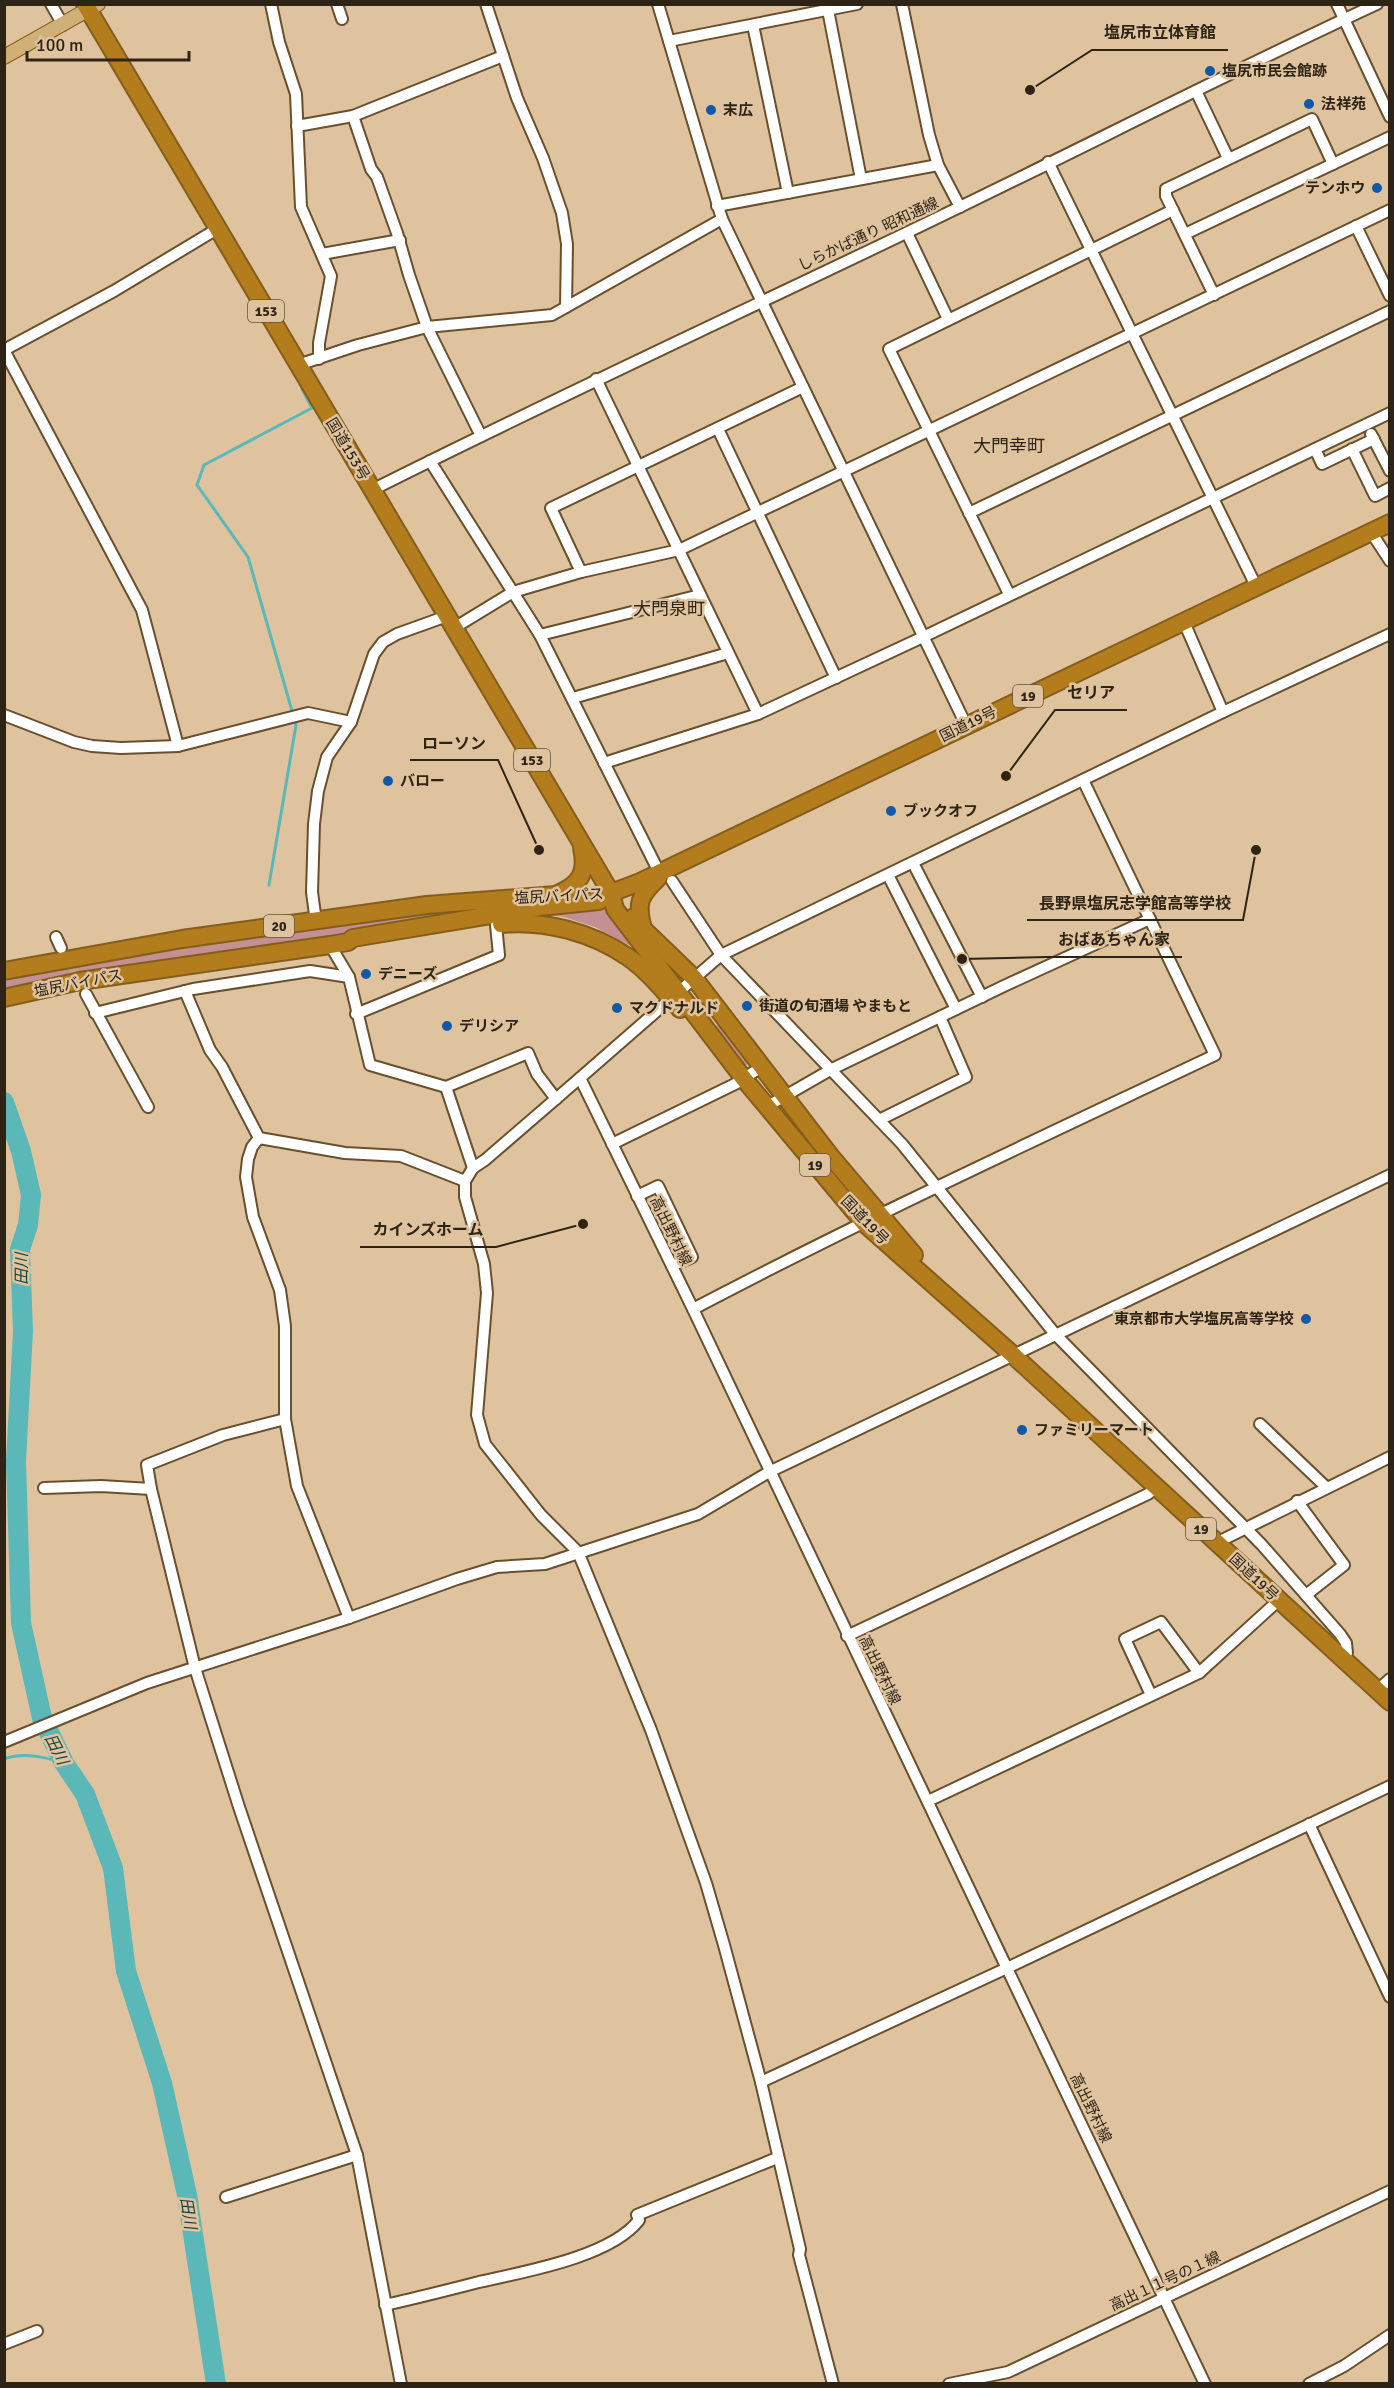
<svg xmlns="http://www.w3.org/2000/svg" width="1394" height="2388" viewBox="0 0 1394 2388" font-family="Signika,'Noto Sans JP',sans-serif">
<style>
.green{fill:#c59093}
.lines{fill:none;stroke-linecap:round;stroke-linejoin:round}
.stream{stroke:#5bb8b8;stroke-width:3}
.river{stroke:#5bb8b8;stroke-width:20}
.minor-tunnel{stroke:#bca383;stroke-width:10;stroke-dasharray:10 5;stroke-linecap:butt}
.minor-casing{stroke:#68502e;stroke-width:14}
.major-casing{stroke:#845d1a;stroke-width:16}
.highway-casing{stroke:#845d1a;stroke-width:20}
.minor{stroke:#fff;stroke-width:10}
.major{stroke:#d1b077;stroke-width:14}
.highway{stroke:#b37c1d;stroke-width:16}
.poi-dot{fill:#1059a8;stroke:#dfc39e;stroke-width:2}
.labels{text-anchor:middle;stroke-width:5;stroke-linejoin:round;paint-order:stroke}
.shield{fill:#dfc39e;stroke:#63543e;stroke-width:1.5}
.shield-label{font-size:14px;font-weight:bold;fill:#2e2415}
.poi-label{font-size:15px;font-weight:bold;fill:#2e2415;stroke:#dfc39e;text-anchor:start}
.street-label{font-size:15px;fill:#2e2415;stroke:#dfc39e}
.water-label{font-size:16px;font-style:italic;fill:#194444;stroke:#dfc39e}
.quarter-label{font-size:18px;fill:#2e2415;stroke:#dfc39e}
.leader{fill:none;stroke:#2e2415;stroke-width:2}
.callout-dot{fill:#2e2415;stroke:#dfc39e;stroke-width:2}
.callout-label{font-size:16px;text-anchor:middle;font-weight:bold;fill:#2e2415;stroke:#dfc39e;stroke-width:5;stroke-linejoin:round;paint-order:stroke}
</style>
<rect width="100%" height="100%" fill="#dfc39e"/>
<!-- green -->
<g class="green">
<path d="M505,905l-130,24 -250,38 -120,22 -1,-10c166,-33 333,-59 501,-74z"/>
<path d="M604,908l27,38 -36,-19 -31,-10 -22,-3 -1,-2z"/>
<path d="M719,1022l31,42 -3,1h-5l-27,-37z"/>
</g>
<g class="lines">
<!-- stream -->
<g class="stream">
<path d="M269,885l27,-160 -48,-168 -51,-72 7,-20 108,-57 -10,-19"/>
<path d="M4,1759c20,-7 41,-2 60,4"/>
</g>
<!-- river -->
<path class="river" d="M4,1102l17,49 10,44 -3,30 -8,24 3,82 -7,130 5,162 21,95 22,45 21,31 28,74 13,103 36,112 25,112 29,189"/>
<!-- minor-tunnel -->
<path class="minor-tunnel" d="M65,955l16,31"/>
<!-- minor casing -->
<g class="minor-casing">
<g id="minor">
<path d="M51,4l12,21"/>
<path d="M271,4l8,38 17,52 5,113 30,69 -12,67v16"/>
<path d="M337,4l5,15"/>
<path d="M486,4l31,94 26,60 19,55 5,31 -1,63"/>
<path d="M658,4l64,215 244,506"/>
<path d="M902,4l27,131 9,30 22,42"/>
<path d="M1337,4l53,113"/>
<path d="M828,10l33,169"/>
<path d="M753,25l35,168"/>
<path d="M669,41l188,-37"/>
<path d="M1196,91l32,67"/>
<path d="M353,116l18,53 6,8 20,56 12,42 18,52 54,109"/>
<path d="M297,126l56,-10 150,-60"/>
<path d="M1048,162l209,426"/>
<path d="M717,206l221,-41"/>
<path d="M1356,226l34,70"/>
<path d="M907,233l41,86"/>
<path d="M1185,234l205,-97"/>
<path d="M322,254l78,-14"/>
<path d="M1214,295l-48,-99v-7l146,-70 21,45"/>
<path d="M4,350l138,260 36,136"/>
<path d="M4,350l110,-59 103,-62"/>
<path d="M298,365l60,-20 69,-18 125,-12 170,-96"/>
<path d="M596,379l162,335 165,-77 467,-224"/>
<path d="M718,429l118,249"/>
<path d="M1371,434l19,37"/>
<path d="M1315,449l7,15 52,-25"/>
<path d="M1352,449l23,47 15,-8"/>
<path d="M430,461l110,174 119,237"/>
<path d="M372,490c177,-89 357,-172 536,-258 157,-75 311,-155 469,-228"/>
<path d="M969,513l421,-202"/>
<path d="M1371,532l19,29"/>
<path d="M581,572l-30,-64 252,-121"/>
<path d="M1009,594l-120,-245 284,-139"/>
<path d="M1184,622l39,90"/>
<path d="M454,628l59,-36 68,-20 98,-22 711,-340"/>
<path d="M540,635l160,-40"/>
<path d="M573,698l155,-45"/>
<path d="M4,715l70,27 18,4 29,2 57,-2 130,-33 43,9"/>
<path d="M604,763l154,-49"/>
<path d="M913,863l69,134"/>
<path d="M888,875l68,134"/>
<path d="M672,881l49,74 181,189 153,190 207,211 78,89 6,9 1,10 -5,6"/>
<path d="M316,922l-4,-30 2,-68 4,-33 9,-34 24,-35 23,-68 9,-12 14,-8 50,-18"/>
<path d="M56,937l5,11"/>
<path d="M330,945l19,32 21,88 76,22 82,-34 9,21 19,25"/>
<path d="M185,991l25,59 12,17 37,71 86,15 56,3 64,25"/>
<path d="M86,994l62,113"/>
<path d="M95,1013l98,-24 117,-18 39,6"/>
<path d="M356,1014l143,-59 -3,-30"/>
<path d="M580,1078l-95,82 -12,8 -8,13v16l19,67 3,29 -10,122 8,29 56,71 37,37 73,178 55,153 18,62 37,137 39,167 -1,6 34,129"/>
<path d="M446,1087l27,81"/>
<path d="M766,1107l66,-38 174,-84 144,-66"/>
<path d="M879,1120l87,-43 -26,-60"/>
<path d="M259,1138l-7,9 -4,12 -2,18 7,40 27,73 5,36v93l12,67 52,132"/>
<path d="M612,1144l123,-60 28,-18"/>
<path d="M637,1196l21,-10 34,71 -20,9"/>
<path d="M693,1309c171,-90 347,-171 522,-254l-132,-275"/>
<path d="M285,1419l-62,16 -76,30 4,24 44,179 44,139 118,348 44,229"/>
<path d="M1260,1424l66,63"/>
<path d="M44,1488l57,-2 50,3"/>
<path d="M1297,1501l47,64 -38,30"/>
<path d="M1216,1543l174,-86"/>
<path d="M847,1636l301,-142 8,-7"/>
<path d="M1377,1691l13,-12"/>
<path d="M1151,1695l-26,-56 36,-17 38,51"/>
<path d="M4,1742l143,-59 202,-65 108,-39 40,-12 48,-3 153,-50 71,-42 621,-297"/>
<path d="M928,1801l271,-128 80,-73"/>
<path d="M1309,1824l81,173"/>
<path d="M761,2082l246,-114 383,-182"/>
<path d="M226,2197l131,-42"/>
<path d="M385,2305c32,-7 63,-15 94,-23 44,-10 132,-25 160,-62l-2,-5 140,-57"/>
<path d="M4,2344l33,-13"/>
<path d="M949,2384l59,-12 382,-181"/>
<path d="M1205,2384l-512,-1075 -113,-231 141,-123 502,-243 167,-78"/>
<path d="M1309,2384l35,-18 46,-31"/>
</g>
</g>
<!-- major casing -->
<g class="major-casing">
<path id="major" d="M4,57l94,-53"/>
</g>
<!-- highway casing -->
<g class="highway-casing">
<g id="highway">
<path d="M85,4l526,889 4,16 129,170 120,144 149,132 377,347"/>
<path d="M556,895c23,-10 32,-21 26,-47"/>
<path d="M634,917l9,12 51,49 138,180 82,97"/>
<path d="M501,924c44,-4 90,8 127,33 20,14 36,34 52,52"/>
<path d="M643,929c-7,-26 -4,-33 15,-51"/>
<path d="M4,971l178,-32 245,-34 129,-10"/>
<path d="M4,998l76,-17 250,-36 18,-3 5,-4 187,-31 59,-6 12,-8 29,-11 750,-359"/>
</g>
</g>
<!-- minor -->
<use href="#minor" class="minor"/>
<!-- major -->
<use href="#major" class="major"/>
<!-- highway -->
<use href="#highway" class="highway"/>
</g>
<!-- markers -->
<g class="poi-dot">
<circle cx="1210" cy="71" r="6"/>
<circle cx="1309" cy="104" r="6"/>
<circle cx="711" cy="110" r="6"/>
<circle cx="1377" cy="188" r="6"/>
<circle cx="388" cy="781" r="6"/>
<circle cx="891" cy="811" r="6"/>
<circle cx="366" cy="974" r="6"/>
<circle cx="747" cy="1006" r="6"/>
<circle cx="617" cy="1008" r="6"/>
<circle cx="447" cy="1026" r="6"/>
<circle cx="1306" cy="1319" r="6"/>
<circle cx="1022" cy="1430" r="6"/>
</g>
<g class="labels">
<!-- shield labels -->
<g class="shield">
<rect x="248" y="300" width="36" height="22" rx="4.5"/>
<rect x="1013" y="685" width="30" height="22" rx="4.5"/>
<rect x="514" y="749" width="36" height="22" rx="4.5"/>
<rect x="264" y="915" width="30" height="22" rx="4.5"/>
<rect x="800" y="1154" width="30" height="22" rx="4.5"/>
<rect x="1186" y="1518" width="30" height="22" rx="4.5"/>
</g>
<g class="shield-label">
<text x="266" y="316">153</text>
<text x="1028" y="701">19</text>
<text x="532" y="765">153</text>
<text x="279" y="931">20</text>
<text x="815" y="1170">19</text>
<text x="1201" y="1534">19</text>
</g>
<!-- poi labels -->
<g class="poi-label">
<text x="1222" y="76">塩尻市民会館跡</text>
<text x="1321" y="109">法祥苑</text>
<text x="723" y="115">末広</text>
<text x="1365" y="193" text-anchor="end">テンホウ</text>
<text x="400" y="786">バロー</text>
<text x="903" y="816">ブックオフ</text>
<text x="378" y="979">デニーズ</text>
<text x="759" y="1011">街道の旬酒場 やまもと</text>
<text x="629" y="1013">マクドナルド</text>
<text x="459" y="1031">デリシア</text>
<text x="1294" y="1324" text-anchor="end">東京都市大学塩尻高等学校</text>
<text x="1034" y="1435">ファミリーマート</text>
</g>
<!-- street labels -->
<g class="street-label">
<text transform="translate(868 234) rotate(-25)" y="5">しらかば通り 昭和通線</text>
<text transform="translate(348 449) rotate(59)" y="5">国道153号</text>
<text transform="translate(968 724) rotate(-26)" y="5">国道19号</text>
<text transform="translate(559 896) rotate(-3)" y="5">塩尻バイパス</text>
<text transform="translate(78 983) rotate(-11)" y="5">塩尻バイパス</text>
<text transform="translate(865 1220) rotate(46)" y="5">国道19号</text>
<text transform="translate(671 1231) rotate(64)" y="5">高出野村線</text>
<text transform="translate(1254 1577) rotate(43)" y="5">国道19号</text>
<text transform="translate(880 1670) rotate(64)" y="5">高出野村線</text>
<text transform="translate(1091 2108) rotate(64)" y="5">高出野村線</text>
<text transform="translate(1165 2281) rotate(-25)" y="5">高出１１号の１線</text>
</g>
<!-- water labels -->
<g class="water-label">
<text transform="translate(21 1269) rotate(-90)" y="6">田川</text>
<text transform="translate(57 1749) rotate(63)" y="6">田川</text>
<text transform="translate(189 2213) rotate(81)" y="6">田川</text>
</g>
<!-- quarter labels -->
<g class="quarter-label">
<text x="1009" y="452">大門幸町</text>
<text x="669" y="615">大門泉町</text>
</g>
</g>
<!-- callouts -->
<path class="leader" d="M1030 90L1092 50H1228M1006 776L1055 710H1127M539 850L498 760H410M1256 850L1243 920H1027M962 959L1046 957H1182M583 1224L496 1247H360"/>
<g class="callout-dot">
<circle cx="1030" cy="90" r="6"/>
<circle cx="1006" cy="776" r="6"/>
<circle cx="539" cy="850" r="6"/>
<circle cx="1256" cy="850" r="6"/>
<circle cx="962" cy="959" r="6"/>
<circle cx="583" cy="1224" r="6"/>
</g>
<g class="callout-label">
<text x="1160" y="38">塩尻市立体育館</text>
<text x="1091" y="698">セリア</text>
<text x="454" y="749">ローソン</text>
<text x="1135" y="909">長野県塩尻志学館高等学校</text>
<text x="1114" y="945">おばあちゃん家</text>
<text x="428" y="1235">カインズホーム</text>
</g>
<!-- border -->
<rect width="1394" height="2388" fill="none" stroke="#2e2415" stroke-width="12"/>
<!-- scale -->
<path d="M27 51v9h162v-9" fill="none" stroke="#2e2415" stroke-width="3"/>
<text x="36" y="51" font-size="18" fill="#2e2415" stroke="#dfc39e" stroke-width="4.5" paint-order="stroke">100 m</text>
</svg>
